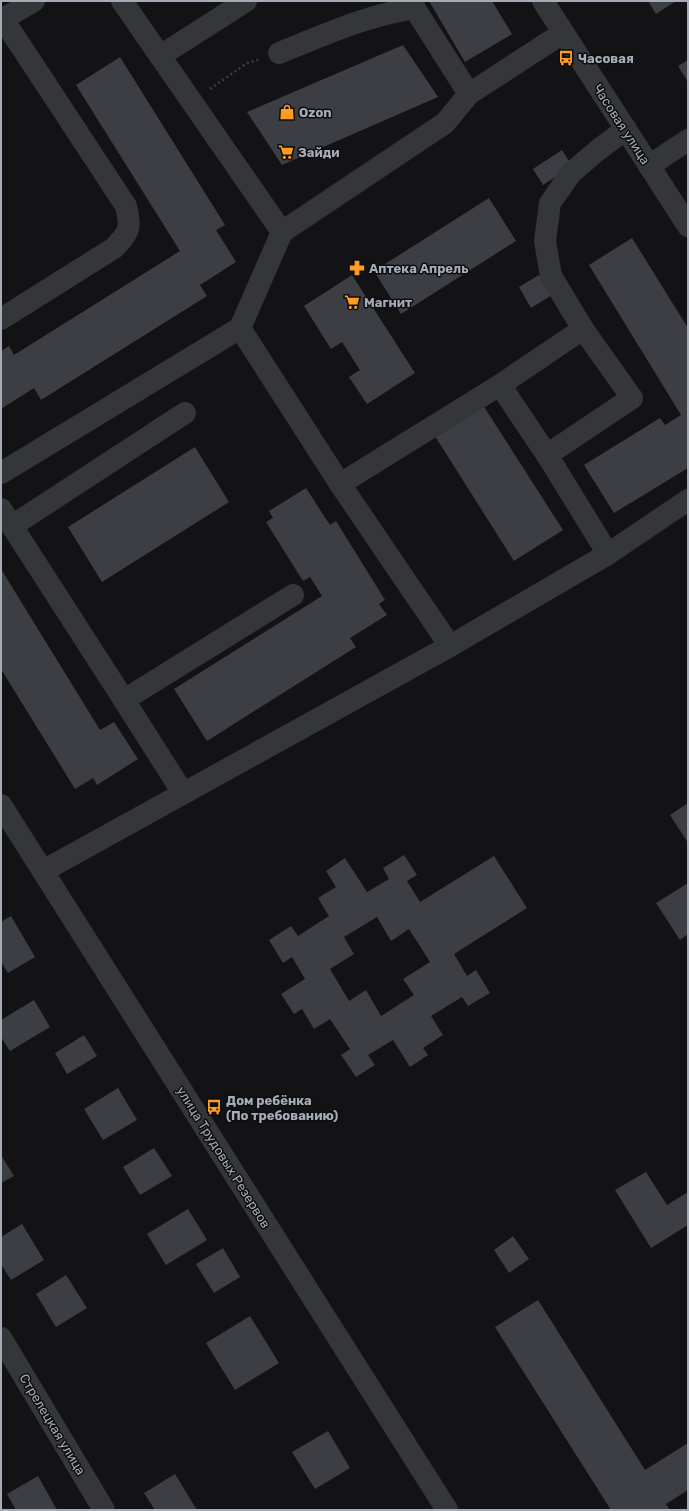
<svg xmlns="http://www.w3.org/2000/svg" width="689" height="1511" viewBox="0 0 689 1511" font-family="Rubik,sans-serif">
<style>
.building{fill:#3d3e43;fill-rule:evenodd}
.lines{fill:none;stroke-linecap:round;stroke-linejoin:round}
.path{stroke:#3a3d42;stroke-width:2.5;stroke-dasharray:2 3;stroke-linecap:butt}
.minor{stroke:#34363a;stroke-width:22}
.labels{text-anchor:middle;stroke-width:3;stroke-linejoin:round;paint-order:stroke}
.poi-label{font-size:13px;font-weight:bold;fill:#a4acb7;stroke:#0e0e10;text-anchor:start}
.street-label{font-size:13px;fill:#a4acb7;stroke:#0e0e10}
</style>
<rect width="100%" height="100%" fill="#131315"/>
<!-- building -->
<g class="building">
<path d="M429,1h63l20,33 -47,28z"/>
<path d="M648,1h28l-20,13z"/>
<path d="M403,45l35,52 -156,68 -35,-53z"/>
<path d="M120,57l105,168 -9,5 20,32 -36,23 7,11 -166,104 -7,-12 -33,21v-58l8,-5 5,9 166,-104 -104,-166z"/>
<path d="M688,60v22l-10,-16z"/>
<path d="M562,150l10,16 -29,19 -10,-16z"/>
<path d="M489,198l27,43 -115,73 -27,-43z"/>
<path d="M632,238l56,90v140l-74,45 -30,-48 76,-47 5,7 16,-10 -92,-150z"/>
<path d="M352,275l63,98 -48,31 -18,-27 11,-7 -18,-28 -11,7 -27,-43z"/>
<path d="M539,275l13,20 -21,13 -12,-21z"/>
<path d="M481,402l82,128 -49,31 -81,-128z"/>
<path d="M195,447l34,55 -127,80 -34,-55z"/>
<path d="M306,488l24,37 6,-4 49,79 -6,4 8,11 -37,23 6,9 -149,94 -33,-52 148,-93 -12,-19 -7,4 -37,-59 7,-4 -4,-7z"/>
<path d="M1,569l99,161 14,-8 24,37 -41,26 -4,-7 -18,11 -74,-120z"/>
<path d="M688,803v40l-18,-28z"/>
<path d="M404,855l13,20 -10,6 13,21 74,-46 33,52 -73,46 13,22 9,-6 14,23 -22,13 -6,-9 -31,19 12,19 -20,13 5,7 -18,12 -17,-27 -25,15 7,10 -19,12 -15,-22 9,-6 -20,-30 -16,10 -12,-20 -8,5 -13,-20 24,-15 -13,-22 -9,6 -14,-23 22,-14 7,10 31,-20 -11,-18 18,-11 -10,-16 19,-13 22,34 22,-13 -6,-11zM377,917l14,24 18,-12 21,33 -27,17 11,16 -33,21 -15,-26 -17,11 -19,-32 24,-15 -10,-17z"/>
<path d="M688,883v51l-8,6 -24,-37z"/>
<path d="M11,916l24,41 -27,16 -7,-11v-40z"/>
<path d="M34,1000l16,27 -40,24 -9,-14v-17z"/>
<path d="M84,1035l13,21 -30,18 -12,-21z"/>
<path d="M118,1088l19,32 -34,20 -19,-31z"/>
<path d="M154,1148l18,28 -32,19 -17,-28z"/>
<path d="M1,1155l13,21 -13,7z"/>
<path d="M646,1172l21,33 21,-13v33l-37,23 -36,-58z"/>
<path d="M188,1209l19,31 -41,25 -19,-31z"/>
<path d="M22,1224l22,36 -33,20 -10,-16v-27z"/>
<path d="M513,1236l16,23 -20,14 -15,-23z"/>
<path d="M223,1248l17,29 -26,16 -18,-29z"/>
<path d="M66,1275l21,33 -31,19 -20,-33z"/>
<path d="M538,1300l107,170 43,-27v47l-22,14 4,6h-59l-116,-183z"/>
<path d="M250,1316l29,47 -44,27 -29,-47z"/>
<path d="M328,1431l22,37 -35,21 -23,-37z"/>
<path d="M175,1474l22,36h-42l-11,-17z"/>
<path d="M38,1476l19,34h-41l-9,-16z"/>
</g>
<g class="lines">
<!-- path -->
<path class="path" d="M210,89l37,-26 11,-3"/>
<!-- minor -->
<g class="minor">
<path d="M122,1l160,231"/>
<path d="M410,1l59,93"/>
<path d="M543,1l145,225"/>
<path d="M1,20l33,-19"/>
<path d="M279,53c45,-18 88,-38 136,-45"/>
<path d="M160,56l86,-55"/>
<path d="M649,166l39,-26"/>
<path d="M1,319l113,-71c16,-17 17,-19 12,-42l-123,-187"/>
<path d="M240,328l100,156 110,162"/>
<path d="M500,385l47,70 85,-57 -49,-69"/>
<path d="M547,455l61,99"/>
<path d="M1,473l239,-145 42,-96 163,-109 24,-29 94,-61"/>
<path d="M340,484l160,-99 83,-56 -32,-53 -6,-35 5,-38 21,-30 27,-23 28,-21"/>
<path d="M1,509l123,191 59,93"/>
<path d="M12,526l173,-113"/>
<path d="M124,700l169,-105"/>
<path d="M1,805l446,705"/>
<path d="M43,871l407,-225 158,-92 80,-54"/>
<path d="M1,1338l103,172"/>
</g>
</g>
<!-- icons -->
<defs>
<g id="bus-bare" transform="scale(1.2)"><path d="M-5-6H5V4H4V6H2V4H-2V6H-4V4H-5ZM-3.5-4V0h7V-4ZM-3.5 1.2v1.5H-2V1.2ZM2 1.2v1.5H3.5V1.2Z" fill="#ff9c21" stroke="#0e0e10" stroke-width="2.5" paint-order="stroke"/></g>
<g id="shop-bare" transform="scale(1.2)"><path d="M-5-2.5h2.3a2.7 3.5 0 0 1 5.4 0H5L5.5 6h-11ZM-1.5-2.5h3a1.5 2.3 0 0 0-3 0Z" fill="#ff9c21" stroke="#0e0e10" stroke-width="2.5" paint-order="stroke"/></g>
<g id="supermarket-bare" transform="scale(1.2)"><path d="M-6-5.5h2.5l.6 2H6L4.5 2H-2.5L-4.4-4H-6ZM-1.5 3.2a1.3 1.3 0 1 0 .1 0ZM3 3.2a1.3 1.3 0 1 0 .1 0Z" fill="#ff9c21" stroke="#0e0e10" stroke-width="2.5" paint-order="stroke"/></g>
<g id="pharmacy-bare" transform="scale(1.2)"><path d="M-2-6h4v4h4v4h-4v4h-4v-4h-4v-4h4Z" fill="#ff9c21" stroke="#0e0e10" stroke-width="2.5" paint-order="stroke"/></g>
</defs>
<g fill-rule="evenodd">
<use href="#bus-bare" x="566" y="58"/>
<use href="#shop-bare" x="287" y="112"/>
<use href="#supermarket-bare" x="286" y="152"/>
<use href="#pharmacy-bare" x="357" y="268"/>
<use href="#supermarket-bare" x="352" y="302"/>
<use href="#bus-bare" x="214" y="1107"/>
</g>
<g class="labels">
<!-- poi labels -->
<g class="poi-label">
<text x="578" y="63">Часовая</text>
<text x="299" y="117">Ozon</text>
<text x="298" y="157">Зайди</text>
<text x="369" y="273">Аптека Апрель</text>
<text x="364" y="307">Магнит</text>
<text x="226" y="1105">Дом ребёнка<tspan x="226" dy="15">(По требованию)</tspan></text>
</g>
<!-- street labels -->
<g class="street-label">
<text transform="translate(622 124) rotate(57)" y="5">Часовая улица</text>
<text transform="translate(224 1157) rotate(58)" y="5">улица Трудовых Резервов</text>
<text transform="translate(53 1424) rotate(59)" y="5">Стрелецкая улица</text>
</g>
</g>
<!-- border -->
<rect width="689" height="1511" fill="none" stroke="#a4acb7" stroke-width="4"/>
</svg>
